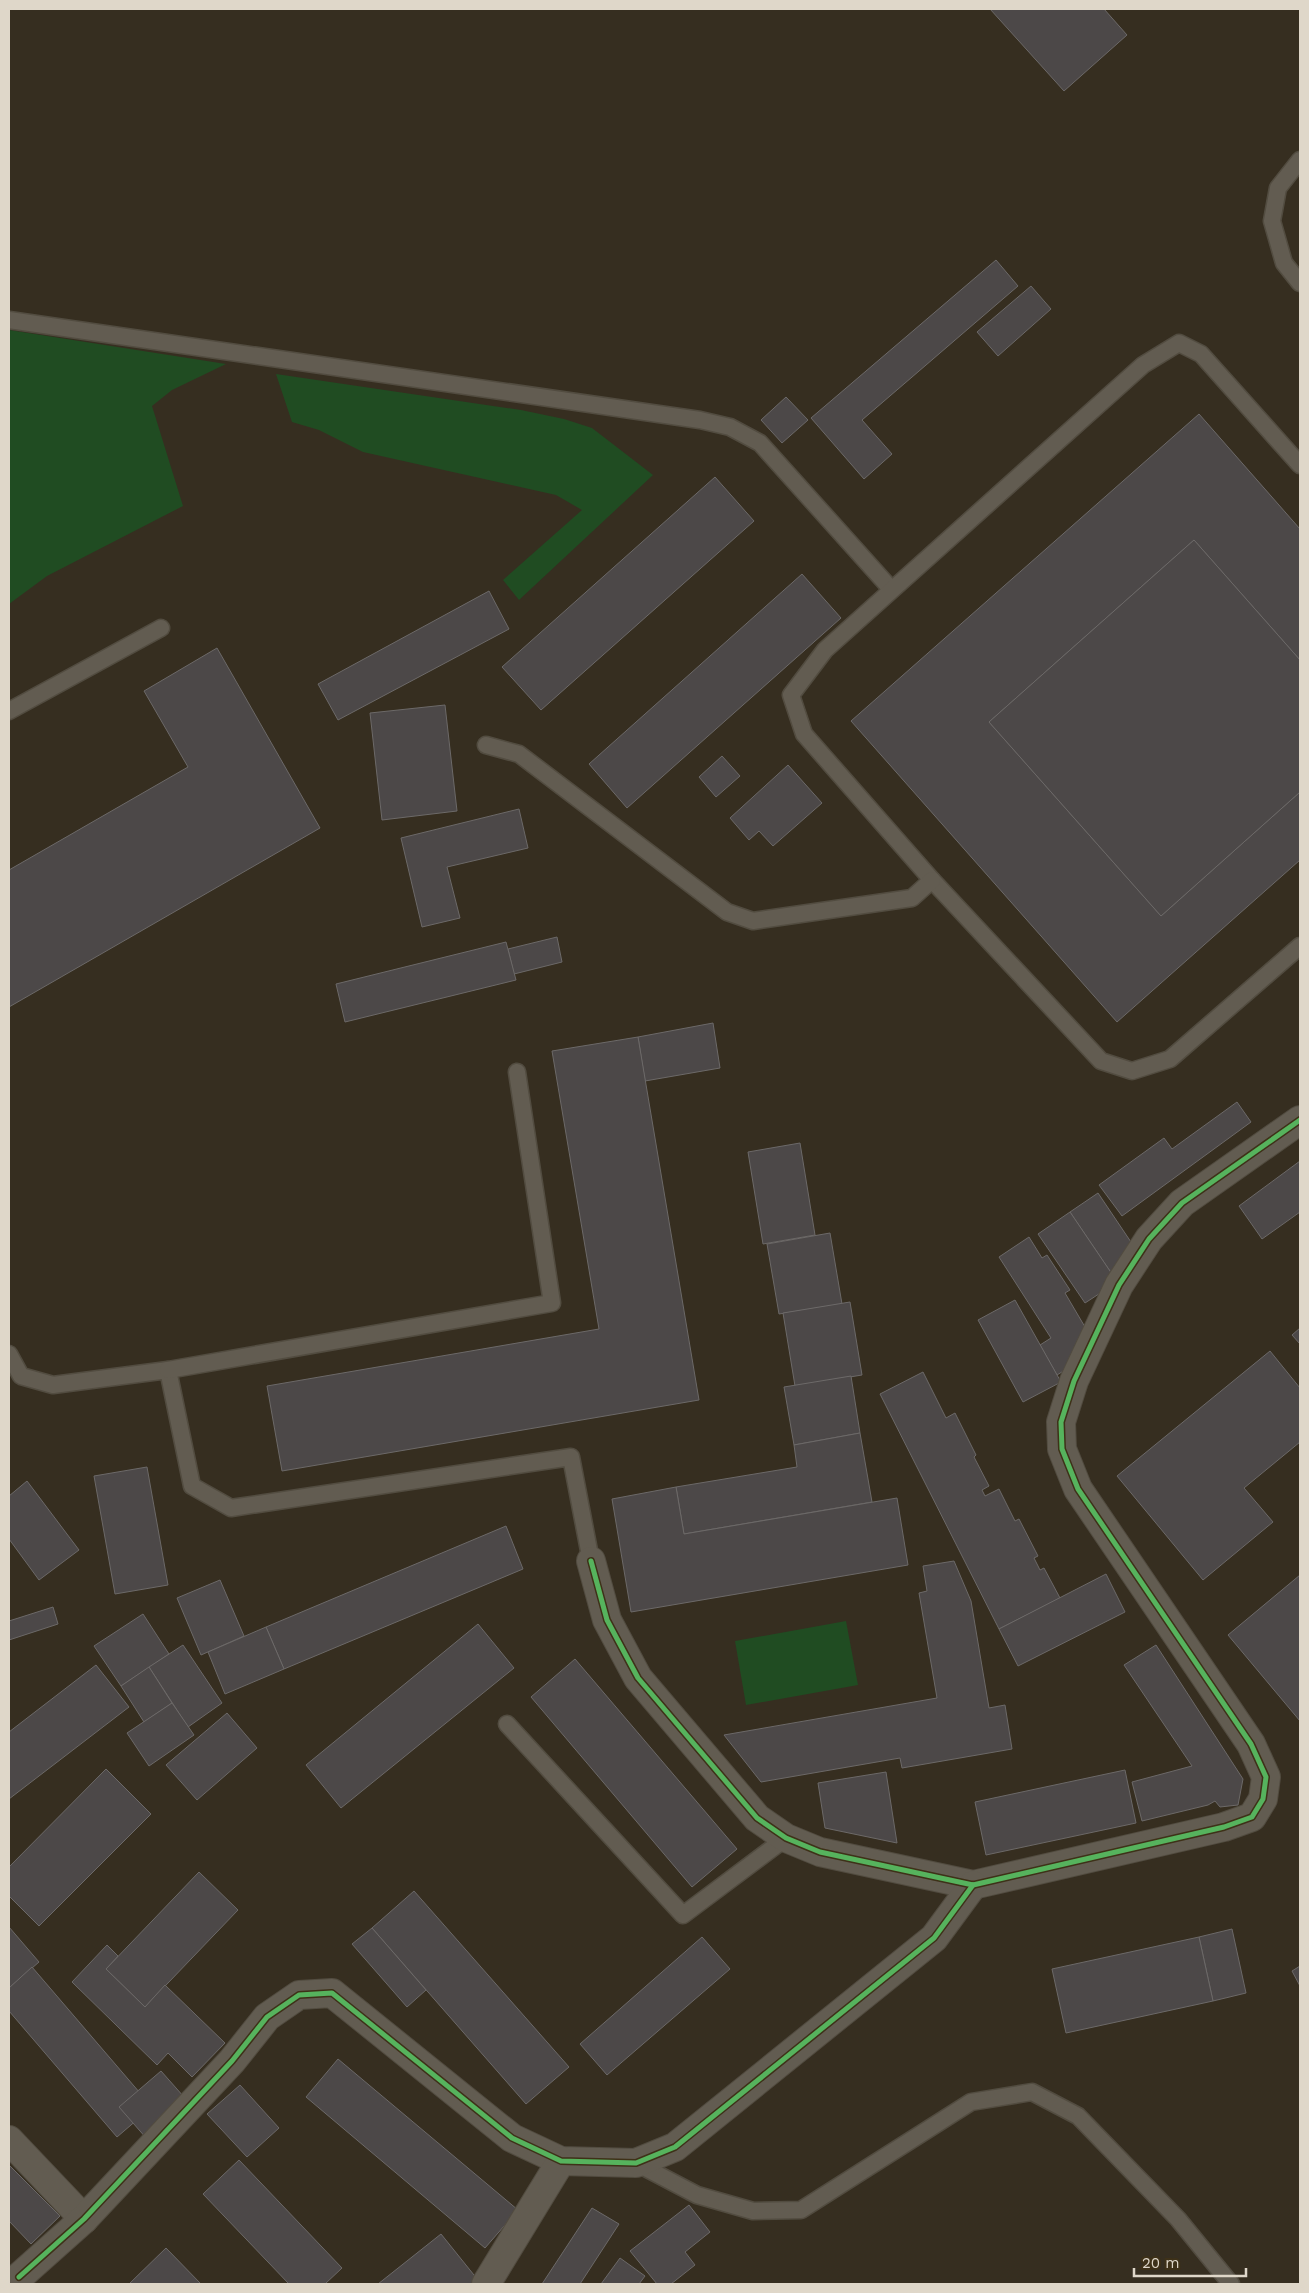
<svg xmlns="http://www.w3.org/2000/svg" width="1309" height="2293" viewBox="0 0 1309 2293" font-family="'Work Sans',sans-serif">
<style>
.green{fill:#204c22}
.building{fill:#4c4848;stroke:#6c6968}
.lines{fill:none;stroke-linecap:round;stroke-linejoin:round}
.service-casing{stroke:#524c40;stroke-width:19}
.minor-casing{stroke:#524c40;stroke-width:30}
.service{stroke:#625c51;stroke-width:16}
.minor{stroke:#625c51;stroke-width:28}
.cycleway-casing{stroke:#3e3118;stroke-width:8}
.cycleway{stroke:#56b35d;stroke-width:5}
</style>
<rect width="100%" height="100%" fill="#362e20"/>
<!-- green -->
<g class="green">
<path d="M9,330l217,34 -54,26 -20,16 31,100 -136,70 -38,28z"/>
<path d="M276,374l245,36 43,9 28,9 61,47 -134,125 -16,-20 79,-70 -26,-15 -193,-43 -44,-22 -27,-8z"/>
<path d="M846,1621l12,64 -112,20 -11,-64z"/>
</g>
<!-- building -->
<g class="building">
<path d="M990,9h114l23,26 -63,56z"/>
<path d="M996,260l22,26 -156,134 30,34 -28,25 -53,-61z"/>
<path d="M1031,286l20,23 -53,47 -21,-24z"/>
<path d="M786,397l22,23 -26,23 -21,-23z"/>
<path d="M1199,414l101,115v131l-106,-120 -205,182 172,194 139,-124v68l-183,162 -266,-301z"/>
<path d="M715,477l39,44 -213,189 -39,-43z"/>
<path d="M1194,540l106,120v132l-139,124 -172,-194z"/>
<path d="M802,574l39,44 -214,190 -38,-44z"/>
<path d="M489,591l20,38 -171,91 -20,-36z"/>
<path d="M217,648l103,180 -311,179v-137l179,-103 -44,-76z"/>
<path d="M445,705l12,106 -75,9 -12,-107z"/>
<path d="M722,756l18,20 -24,21 -17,-20z"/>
<path d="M788,765l34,38 -49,43 -14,-15 -10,9 -19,-22z"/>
<path d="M519,809l9,39 -81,19 13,51 -38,9 -21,-89z"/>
<path d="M557,937l5,25 -48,12 -6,-25z"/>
<path d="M506,942l10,38 -171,42 -9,-38z"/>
<path d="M713,1023l7,45 -75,13 -7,-44z"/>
<path d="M638,1037l61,363 -417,71 -15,-85 332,-57 -47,-278z"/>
<path d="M1237,1102l14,20 -129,94 -23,-31 65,-47 8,11z"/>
<path d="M800,1143l15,92 -52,9 -15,-92z"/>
<path d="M1300,1161v51l-38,27 -23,-33z"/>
<path d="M1098,1193l35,52 -21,29 -42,-62z"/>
<path d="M1070,1212l42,62 -7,16 -20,13 -47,-69z"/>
<path d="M830,1233l12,71 -63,10 -12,-70z"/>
<path d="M1029,1237l13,21 5,-3 23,35 -5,3 20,34 -10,37 -18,11 -17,-30 11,-7 -52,-81z"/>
<path d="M1015,1300l46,82 -38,20 -45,-82z"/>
<path d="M850,1302l12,73 -67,11 -12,-73z"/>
<path d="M1300,1328v16l-8,-9z"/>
<path d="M1270,1351l30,37v54l-56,46 29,34 -70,58 -86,-104z"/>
<path d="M923,1372l23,46 9,-5 21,42 -2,2 15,29 -7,4 3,6 14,-7 16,32 4,-2 19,37 -4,2 6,12 4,-2 16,30 -61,31 -119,-235z"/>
<path d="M851,1376l9,57 -66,12 -10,-58z"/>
<path d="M860,1433l12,69 -188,32 -8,-47 121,-20 -3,-22z"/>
<path d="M147,1467l21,118 -53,9 -21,-118z"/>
<path d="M27,1481l52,69 -40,30 -30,-41v-43z"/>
<path d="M676,1487l8,47 213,-36 11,67 -277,47 -19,-113z"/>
<path d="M506,1526l17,43 -239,100 -18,-42z"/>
<path d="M954,1561l17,40 18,107 16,-3 7,44 -110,19 -2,-10 -139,24 -37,-47 213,-37 -18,-105 8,-2 -4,-25z"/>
<path d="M1106,1574l19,38 -107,54 -19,-37z"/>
<path d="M1300,1575v146l-72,-86z"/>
<path d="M220,1580l24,56 -43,19 -24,-57z"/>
<path d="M53,1607l5,17 -49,16v-19z"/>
<path d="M143,1614l26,40 -48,32 -27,-40z"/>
<path d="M478,1624l36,44 -173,140 -35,-43z"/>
<path d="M266,1627l18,42 -59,25 -17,-42z"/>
<path d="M183,1645l39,58 -34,24 -39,-60z"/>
<path d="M1156,1645l87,134 -5,26 -18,2 -5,-6 -7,4 -66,16 -10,-39 60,-16 -68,-101z"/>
<path d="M575,1659l162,190 -45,38 -161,-190z"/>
<path d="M96,1665l33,42 -120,92v-67z"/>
<path d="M149,1667l23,36 -28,19 -23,-36z"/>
<path d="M172,1703l22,32 -45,31 -22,-33z"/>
<path d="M227,1713l30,35 -60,52 -31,-35z"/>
<path d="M106,1769l45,45 -112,112 -30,-30v-29z"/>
<path d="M1125,1770l11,53 -150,32 -11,-53z"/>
<path d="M886,1772l11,71 -72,-15 -7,-45z"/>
<path d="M199,1872l39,38 -93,97 -39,-38z"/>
<path d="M414,1891l155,176 -43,37 -154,-176z"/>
<path d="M9,1927l30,35 -30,26z"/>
<path d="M372,1928l54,62 -19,17 -55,-63z"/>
<path d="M1232,1929l14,64 -33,8 -14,-64z"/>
<path d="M702,1937l28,32 -123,106 -27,-31z"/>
<path d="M1199,1937l14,64 -147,32 -14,-64z"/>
<path d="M107,1945l11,11 -12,13 39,38 20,-22 60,58 -33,34 -24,-24 -11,12 -85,-83z"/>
<path d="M1300,1966v20l-8,-15z"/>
<path d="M32,1967l120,140 -35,30 -108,-126v-23z"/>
<path d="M338,2059l180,151 -33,38 -179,-151z"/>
<path d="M161,2071l23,26 -37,42 -28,-32z"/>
<path d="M240,2085l39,43 -32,29 -40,-43z"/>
<path d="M239,2160l103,108 -17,16h-36l-86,-90z"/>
<path d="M9,2165l51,51 -29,28 -22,-23z"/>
<path d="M689,2205l21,27 -25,20 10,13 -24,19h-14l-27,-33z"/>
<path d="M592,2208l27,16 -39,60h-38z"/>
<path d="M441,2234l37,46 -5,4h-95z"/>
<path d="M166,2248l35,36h-72z"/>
<path d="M620,2258l25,18 -6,8h-38z"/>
</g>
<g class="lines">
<!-- service casing -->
<g class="service-casing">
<g id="service">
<path d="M1300,160l-22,28 -6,33 12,42 16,20"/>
<path d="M9,320l691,100 30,7 30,16 131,146"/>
<path d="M1300,465l-99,-111 -22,-11 -36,22 -318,285 -34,45 13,39 128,146 169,181 31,10 38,-12 130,-113"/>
<path d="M9,711l152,-83"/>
<path d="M486,745l33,9 208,158 26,9 159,-23 20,-18"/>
<path d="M9,1354l12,22 32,9 115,-15 24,116 39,22 340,-51 20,104"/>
<path d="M168,1370l384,-67 -35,-231"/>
<path d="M507,1724l176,191 103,-77"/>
<path d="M636,2163l61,32 56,16 48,-1 170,-108 61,-10 46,24 100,103 53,65"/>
</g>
</g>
<!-- minor casing -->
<g class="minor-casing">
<g id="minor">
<path d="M591,1561l16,59 31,58 119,140 29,20 34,14 153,33 251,-58 28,-10 11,-18 3,-22 -15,-33 -173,-255 -16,-40 -1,-27 13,-41 45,-96 30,-46 33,-36 118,-83"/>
<path d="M9,2140l75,79"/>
<path d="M19,2277l65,-58 148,-158 35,-44 32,-22 33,-2 180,145 49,23 75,2 39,-16 259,-209 39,-53"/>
<path d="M486,2284l75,-123"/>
</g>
</g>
<!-- service -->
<use href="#service" class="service"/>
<!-- minor -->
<use href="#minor" class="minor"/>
<!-- cycleway casing -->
<g class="cycleway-casing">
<g id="cycleway">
<path d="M591,1561l16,59 31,58 119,140 29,20 34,14 153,33 251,-58 28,-10 11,-18 3,-22 -15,-33 -173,-255 -16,-40 -1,-27 13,-41 45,-96 30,-46 33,-36 118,-83"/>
<path d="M19,2277l65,-58 148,-158 35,-44 32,-22 33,-2 180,145 49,23 75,2 39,-16 259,-209 39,-53"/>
</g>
</g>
<!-- cycleway -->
<use href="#cycleway" class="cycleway"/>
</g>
<!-- border -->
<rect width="1309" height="2293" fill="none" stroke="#dfd7c9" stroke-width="20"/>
<!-- scale -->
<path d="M1134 2268v8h112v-8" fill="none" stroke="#dfd7c9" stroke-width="2.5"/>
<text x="1142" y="2268" font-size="15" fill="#dfd7c9" stroke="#3e3118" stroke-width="4" paint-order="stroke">20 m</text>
</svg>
